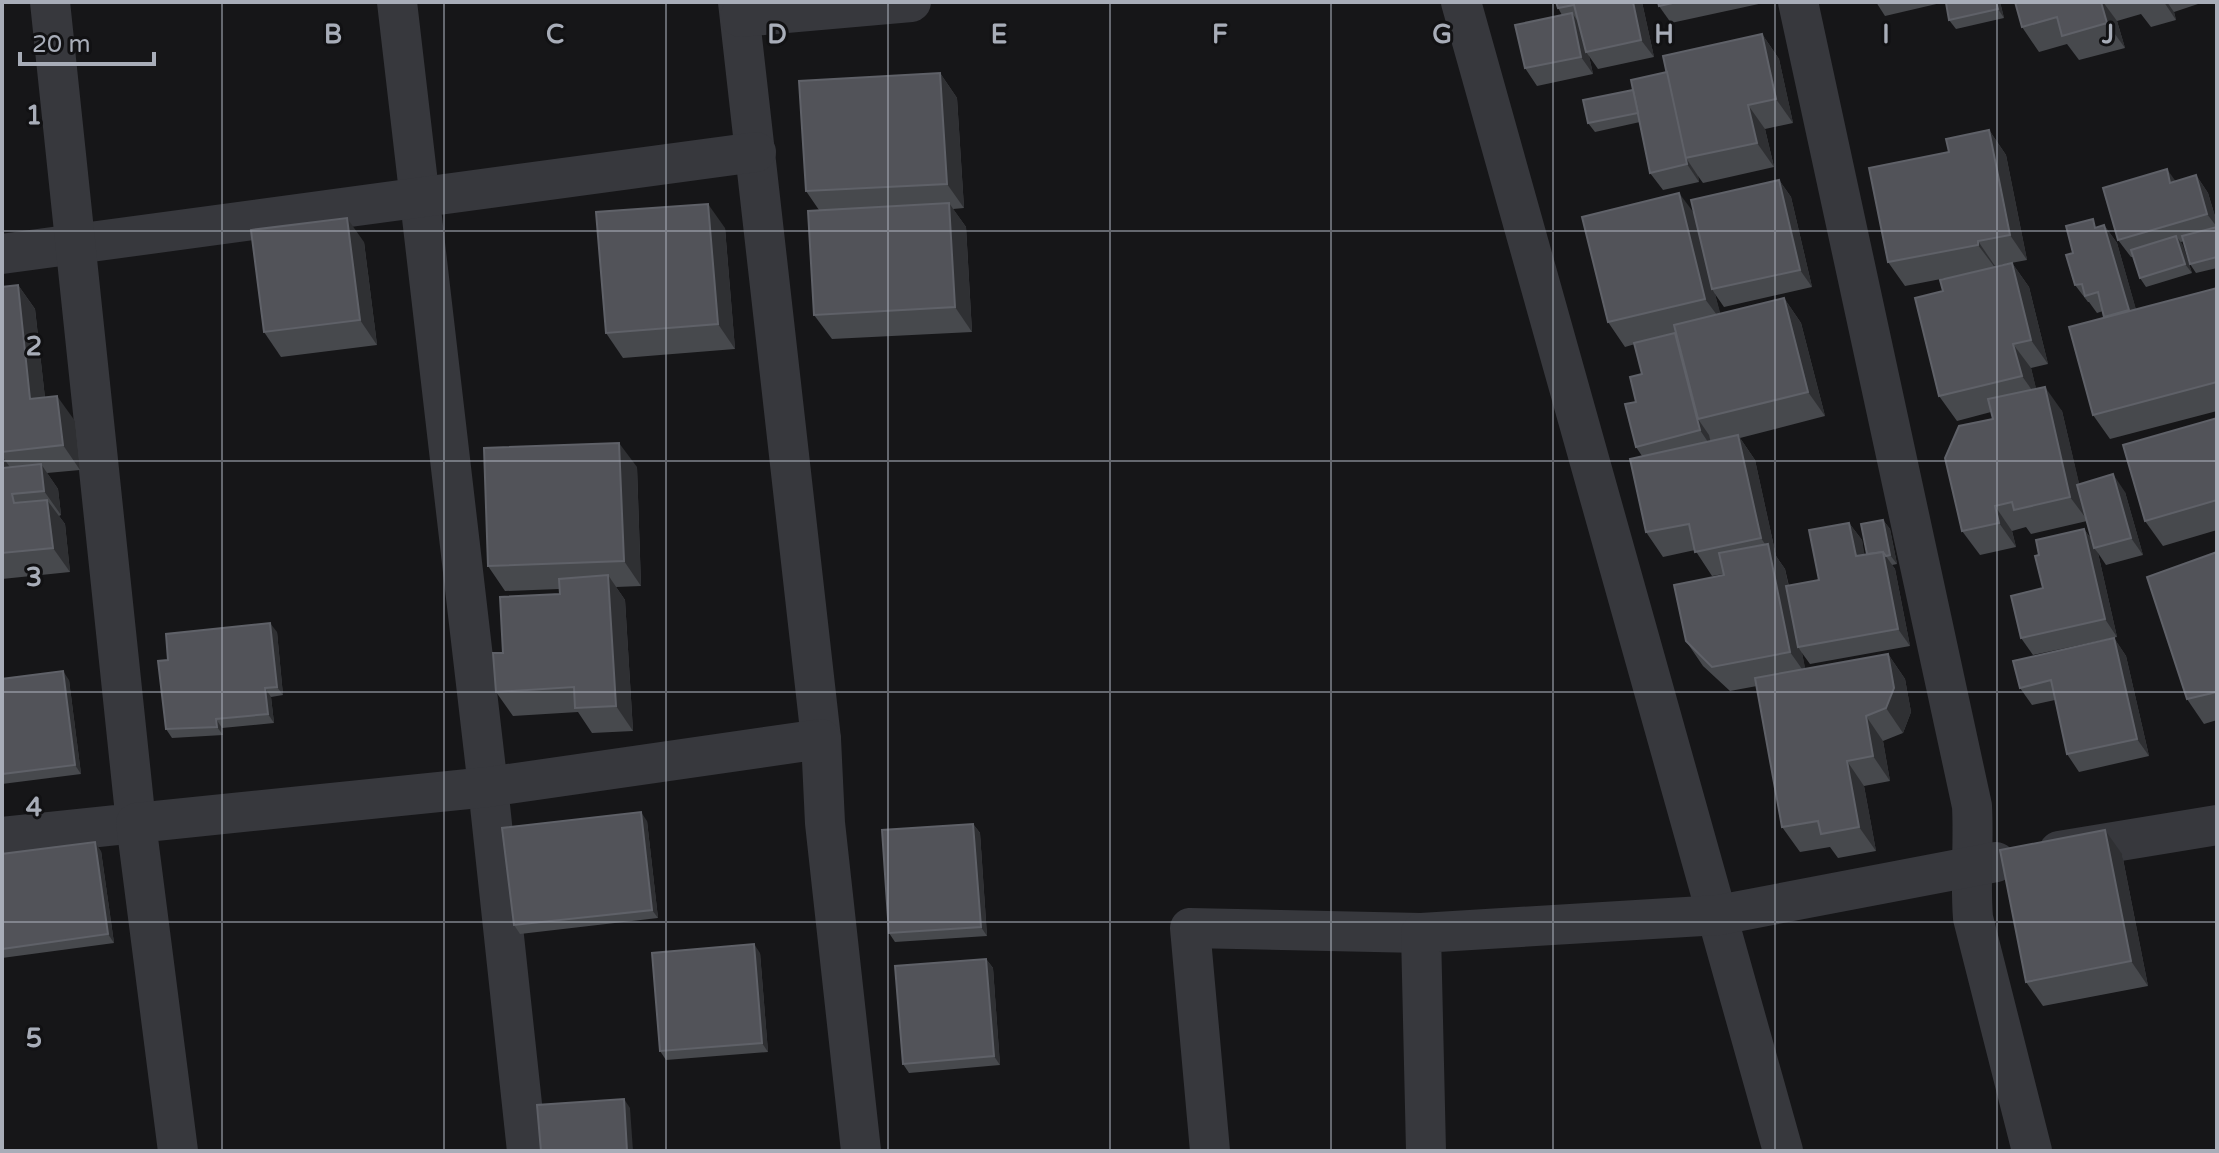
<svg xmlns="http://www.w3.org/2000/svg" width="2219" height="1153" viewBox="0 0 2219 1153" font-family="'Varela Round',sans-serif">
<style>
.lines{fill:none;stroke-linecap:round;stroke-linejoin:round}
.minor{stroke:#37383d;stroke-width:40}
.wall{fill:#47494d}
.shaded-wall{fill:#2f3033}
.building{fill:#525359;stroke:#5f6168;stroke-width:2}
.grid{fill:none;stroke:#a8adb8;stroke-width:2;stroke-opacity:0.55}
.grid-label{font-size:26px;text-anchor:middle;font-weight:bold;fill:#a8adb8;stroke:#111113;stroke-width:6;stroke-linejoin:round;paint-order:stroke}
</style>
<rect width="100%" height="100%" fill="#161618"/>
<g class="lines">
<!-- minor -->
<g class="minor">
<path d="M397,2l91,785 39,364"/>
<path d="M738,2l83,737"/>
<path d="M1461,2l322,1149"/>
<path d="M1798,2l174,804c2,37 -2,75 1,112l59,233"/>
<path d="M740,17l171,-15"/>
<path d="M2,254l754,-102"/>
<path d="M2,837l134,-14 -86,-821"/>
<path d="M2059,851l158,-26"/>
<path d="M178,1151l-42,-328 352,-36 333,-48 4,84 36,328"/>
<path d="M1210,1151l-20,-223 231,5"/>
<path d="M1426,1151l-5,-218 298,-18 277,-53"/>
</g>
</g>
<!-- wall -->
<g class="wall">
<path d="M1556,2h86l12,55 -56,12 -9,-13 4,18 -56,12 -12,-18 37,-53 -4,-7z"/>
<path d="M1658,2h110l-97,21 -12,-17z"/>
<path d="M1876,2h69l-60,14z"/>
<path d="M2000,2l4,16 -48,11 -7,-9z"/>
<path d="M2015,2h189l-30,10 2,8 -25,7 -10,-13 -24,7 8,27 -46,12 -12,-16 -28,8 -17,-25z"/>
<path d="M1762,34l17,25 14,64 -28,6 9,38 -71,16 -5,-7 1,6 -36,8 -13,-17 -10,-51 -45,10 -7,-9 45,-33 34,-18z"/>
<path d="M940,73l17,25 7,110 -11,1 13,18 6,105 -140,7 -18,-24 5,-105 -13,-19z"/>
<path d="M1989,130l17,25 21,105 -32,6v1l17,-4 17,24 19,77 -17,4 5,21 26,22 17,73 46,8 18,63 -37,10 -8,-12 19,84 -84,18 -12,-17 22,-50 -4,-33 45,-26 8,11 -5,-19 -56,13 -5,-7 -14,4 4,16 -36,8 -18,-24 31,-112 -2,-7 -34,9 -18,-25 7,-118 -41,8 -17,-24 61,-110z"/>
<path d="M2196,175l12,18 9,30v45l-21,5 -6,-9 -6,-23 -3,1 11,31 -46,14 -6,-9 -7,-21h-2l-13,-17 57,-59z"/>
<path d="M1779,180l12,17 21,90 -88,20 -9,-13 5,20 64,-16 17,25 24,93 -85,22 15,22 21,96 9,13 4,17 30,-6 30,-57 13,17 2,15 3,-1 16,-34 7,9 7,35 -5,1 3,4 15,77 -100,18 -8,-11 3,16 83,-15 17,25 6,33 -8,21 -20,8 7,40 -26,5 12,65 -38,7 -8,-11 -30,5 -18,-25 -25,-141 -27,5 -27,-25 -17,-25 37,-67 -11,2 -17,-26 -32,7 -17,-25 -4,-76 -6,-9v-45l6,-28 -7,-30 -10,3 -17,-25 87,-107z"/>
<path d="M2104,225l13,18 19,67 81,-22v123l-107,28 -17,-24 12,-97 -2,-7 -6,2 -8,-11h-1l-13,-17 -2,-32 25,-26z"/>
<path d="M725,228l10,121 -112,9 -17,-25z"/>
<path d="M364,242l13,103 -96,12 -17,-25z"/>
<path d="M18,285l17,24 10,89 30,23 5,49 -33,3 11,16 3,26 -2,1 6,8 5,48 -68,7v-292z"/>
<path d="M2217,418v112l-54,16 -18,-25z"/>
<path d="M637,467l4,119 -25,1 9,13 8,131 -41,2 -14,-21 -65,4 -17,-24 7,-39 57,-59 -1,-5 -54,2 -17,-25z"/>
<path d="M2217,552v168l-13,4 -17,-25z"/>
<path d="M277,632l6,63 -12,2 3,26 -52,5 1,7 -51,3 -6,-9 2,-69z"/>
<path d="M2114,638l12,18 23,100 -70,16 -12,-18 -12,-54 -23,5 -12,-17z"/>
<path d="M2,679l67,1 12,94 -79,10z"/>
<path d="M647,821l11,97 -138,16 -6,-9z"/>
<path d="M973,824l7,9 7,103 -92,6 -6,-9z"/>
<path d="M101,851l13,92 -112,15v-104z"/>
<path d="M2122,854l26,132 -105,20 -17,-24z"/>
<path d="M760,953l8,99 -102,8 -6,-9z"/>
<path d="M986,959l7,9 7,97 -91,8 -6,-9z"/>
</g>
<!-- shaded-wall -->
<g class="shaded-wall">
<path d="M1633,2h9l12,55 -13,-17z"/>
<path d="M1996,2h4l4,16 -6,-9z"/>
<path d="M2101,2h2l14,19 8,27 -18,-25z"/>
<path d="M2164,2h3l7,10 2,8z"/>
<path d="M1572,13l12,17 2,22 3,4 4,18 -12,-17z"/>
<path d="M1762,34l17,25 14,64 -17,-24z"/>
<path d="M940,73l17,25 7,110 -17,-24z"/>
<path d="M1748,105l17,24 9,38 -17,-24z"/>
<path d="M1989,130l17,25 21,105 -17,-25z"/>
<path d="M1686,158l12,18 1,6 -12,-18z"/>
<path d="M2167,169l12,17 -9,-3z"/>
<path d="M2196,175l12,18 9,30v4l-10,-13z"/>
<path d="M1779,180l12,17 21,90 -12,-17z"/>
<path d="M1679,193l18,24 15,72 3,5 8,29 -18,-24z"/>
<path d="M949,203l17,24 6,105 -17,-25z"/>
<path d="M708,204l17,24 10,121 -17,-25z"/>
<path d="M347,218l17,24 13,103 -17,-25z"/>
<path d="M2104,225l13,18 24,84 -12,-17z"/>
<path d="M2176,236l7,9 9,28 -7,-9z"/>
<path d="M1978,241l17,25 1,3 -18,-24z"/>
<path d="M2012,263l17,24 19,77 -17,-24z"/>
<path d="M18,285l17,24 13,115 -18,-25z"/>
<path d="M1784,298l17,25 24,93 -17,-24z"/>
<path d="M1675,333l23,86 11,16 3,13 -12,-18z"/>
<path d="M2013,344l18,24 8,32 -17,-24z"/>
<path d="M2045,387l17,24 26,110 -18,-24z"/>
<path d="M57,396l18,25 5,49 -17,-25z"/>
<path d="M1738,435l17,25 21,96 9,13 16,77 -3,1 4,6 5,23 -17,-24 -21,-102 -8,-12z"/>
<path d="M619,443l18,24 4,119 -17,-25z"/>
<path d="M2,456l17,24 -16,-12z"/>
<path d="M41,464l17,25 3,26 -17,-24z"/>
<path d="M2113,474l12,18 18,63 -12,-17z"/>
<path d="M47,500l18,24 5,48 -17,-24z"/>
<path d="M1995,506l17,25 4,16 -17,-24z"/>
<path d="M1883,520l7,9 7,35 -7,-9z"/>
<path d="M1849,523l13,17 6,34 -12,-18z"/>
<path d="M2084,529l12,17 -2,2 4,5 19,84 -12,-18z"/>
<path d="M1883,552l12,17 15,77 -12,-17z"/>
<path d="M608,575l17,25 8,131 -17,-25z"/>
<path d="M270,623l7,9 6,63 -6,-8z"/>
<path d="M2114,638l12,18 23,100 -12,-17z"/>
<path d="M1888,654l17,25 6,33 -8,21 -17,-25z"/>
<path d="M63,671l6,9 12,94 -6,-9z"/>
<path d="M265,688l6,9 3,26 -6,-9z"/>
<path d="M1866,716l17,25 7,40 -17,-25z"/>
<path d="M216,719l6,9 1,7 -6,-8z"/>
<path d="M1847,761l17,25 12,65 -17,-24z"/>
<path d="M641,812l6,9 11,97 -6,-8z"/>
<path d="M973,824l7,9 7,103 -6,-9z"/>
<path d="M2105,830l17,24 26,132 -17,-25z"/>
<path d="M95,842l6,9 13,92 -6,-9z"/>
<path d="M754,944l6,9 8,99 -6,-9z"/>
<path d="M986,959l7,9 7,97 -6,-9z"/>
<path d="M624,1099l6,9 3,43h-6z"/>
</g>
<!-- building -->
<g class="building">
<path d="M1556,2h77l8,38 -55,12 -12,-47 -16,3z"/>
<path d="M1658,2h19l-18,4z"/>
<path d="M1949,2h47l2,7 -49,11 -3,-17z"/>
<path d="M2015,2h86l6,21 -45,13 -5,-19 -35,10z"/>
<path d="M1572,13l9,44 -56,11 -10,-43z"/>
<path d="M1762,34l14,65 -28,6 9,38 -72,15 -22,-102z"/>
<path d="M1667,72l20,92 -37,9 -19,-93z"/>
<path d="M940,73l7,111 -141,7 -7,-110z"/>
<path d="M1633,90l5,23 -50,10 -5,-23z"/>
<path d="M1989,130l21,105 -32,6v4l-90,17 -19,-94 80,-16 -3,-13z"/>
<path d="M2167,169l3,14 26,-8 11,39 -89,26 -15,-52z"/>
<path d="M1779,180l21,90 -88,19 -21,-89z"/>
<path d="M1679,193l26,106 -97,23 -26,-105z"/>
<path d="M949,203l6,104 -141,8 -6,-104z"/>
<path d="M708,204l10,120 -112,9 -10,-121z"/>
<path d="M347,218l13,102 -96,12 -13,-102z"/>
<path d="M2093,219l2,9 9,-3 25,85 -25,7 -6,-25 -13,4 -3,-12 -7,1 -9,-30 7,-2 -7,-27z"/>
<path d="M2217,227v30l-27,7 -8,-28z"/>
<path d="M2176,236l9,28 -45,14 -9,-28z"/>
<path d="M2012,263l19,77 -18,4 9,32 -83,20 -24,-98 28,-7 -3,-11z"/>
<path d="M18,285l12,114 27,-3 6,49 -61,7v-165z"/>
<path d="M2217,288v94l-124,33 -24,-88z"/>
<path d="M1784,298l24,94 -110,27 -24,-94z"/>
<path d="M1675,333l25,97 -64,17 -11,-43 11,-2 -6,-25 12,-3 -8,-31z"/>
<path d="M2045,387l25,110 -56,13 -2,-8 -17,4 4,17 -37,8 -17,-73 14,-32 34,-7 -5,-20z"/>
<path d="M2217,418v82l-72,21 -22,-76z"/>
<path d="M1738,435l23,103 -66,14 -6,-28 -43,8 -16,-73z"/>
<path d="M619,443l5,118 -136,5 -4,-118z"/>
<path d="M2,457l1,11 38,-4 3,27 -32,3 2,9 33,-3 6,48 -51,5z"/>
<path d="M2113,474l18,64 -37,10 -17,-63z"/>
<path d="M1883,520l7,35 -4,1 -3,-4 -16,2 -6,-30z"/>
<path d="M1849,523l7,33 27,-4 15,77 -100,18 -12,-61 33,-6 -10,-50z"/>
<path d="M2084,529l21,90 -84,19 -10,-42 32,-8 -8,-32 4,-1 -3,-15z"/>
<path d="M1768,544l22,108 -78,15 -26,-26 -12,-56 50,-10 -5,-22z"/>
<path d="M2217,552v140l-30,7 -40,-122z"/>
<path d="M608,575l8,131 -41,2 -1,-21 -78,5 -3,-39h10l-3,-56 60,-3 -1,-15z"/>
<path d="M270,623l7,64 -12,1 3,26 -52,5 1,8 -51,2 -8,-68 10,-1 -2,-26z"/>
<path d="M2114,638l23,101 -70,15 -16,-74 -31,8 -7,-27z"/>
<path d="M1888,654l6,34 -8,20 -20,8 7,40 -26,5 12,66 -38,7 -3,-13 -36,6 -27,-149z"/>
<path d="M63,671l12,94 -73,9v-95z"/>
<path d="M641,812l11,98 -138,15 -12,-97z"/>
<path d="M973,824l8,103 -92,6 -7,-103z"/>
<path d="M2105,830l26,131 -105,21 -26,-132z"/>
<path d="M95,842l13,92 -106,15v-95z"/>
<path d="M754,944l8,99 -102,8 -8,-98z"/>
<path d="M986,959l8,97 -91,8 -8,-98z"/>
<path d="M624,1099l3,52h-86l-4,-46z"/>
</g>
<!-- grid -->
<path class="grid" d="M222,2v1149M444,2v1149M666,2v1149M888,2v1149M1110,2v1149M1331,2v1149M1553,2v1149M1775,2v1149M1997,2v1149M2,231h2215M2,461h2215M2,692h2215M2,922h2215"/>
<g class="grid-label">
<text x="333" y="43">B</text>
<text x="555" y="43">C</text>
<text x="777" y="43">D</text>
<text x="999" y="43">E</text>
<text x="1220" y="43">F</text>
<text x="1442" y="43">G</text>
<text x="1664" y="43">H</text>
<text x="1886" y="43">I</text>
<text x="2108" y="43">J</text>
<text x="34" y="124">1</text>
<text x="34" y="355">2</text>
<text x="34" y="586">3</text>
<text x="34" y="816">4</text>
<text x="34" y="1047">5</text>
</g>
<!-- border -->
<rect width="2219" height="1153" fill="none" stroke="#a8adb8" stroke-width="8"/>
<!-- scale -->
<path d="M20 52v12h134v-12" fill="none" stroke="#a8adb8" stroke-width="4"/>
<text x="32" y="52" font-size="24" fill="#a8adb8" stroke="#111113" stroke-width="6" paint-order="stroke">20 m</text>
</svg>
